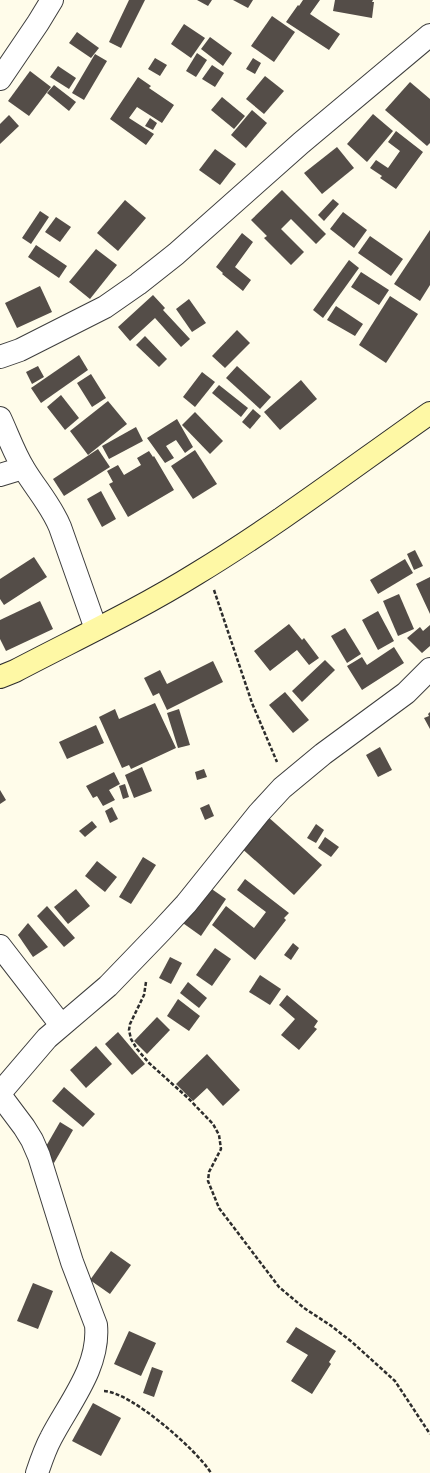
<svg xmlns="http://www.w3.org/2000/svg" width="430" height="1473" viewBox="0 0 430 1473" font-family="Bitter,serif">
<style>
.building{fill:#544d48}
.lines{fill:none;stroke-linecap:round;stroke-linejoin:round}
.street-casing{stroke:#3e3e3e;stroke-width:24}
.secondary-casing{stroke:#2d2d2d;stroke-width:24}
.path{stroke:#2d2d2d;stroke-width:2.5;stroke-dasharray:4 2;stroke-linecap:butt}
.street{stroke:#fff;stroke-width:22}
.secondary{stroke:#fef8a5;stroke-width:22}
</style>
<rect width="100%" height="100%" fill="#fffcea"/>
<!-- building -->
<g class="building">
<path d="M129,0h16l-24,48 -12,-6z"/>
<path d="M197,0h15l-4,6z"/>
<path d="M233,0h20l-5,8z"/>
<path d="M303,0h17l-10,14 30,20 -11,16 -43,-28 12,-17 1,1z"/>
<path d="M335,0h38l-1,2h2l-2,16 -39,-7z"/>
<path d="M272,16l23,16 -21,30 -23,-16z"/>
<path d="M184,24l21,14 -14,20 -20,-14z"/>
<path d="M77,32l22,16 -8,10 -22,-15z"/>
<path d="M210,37l22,16 -9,13 -22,-17z"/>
<path d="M197,53l10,7 -11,17 -10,-6z"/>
<path d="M95,54l12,7 -23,39 -12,-7z"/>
<path d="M155,58l12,7 -7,11 -12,-7z"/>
<path d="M253,58l8,5 -6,11 -9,-5z"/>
<path d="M212,65l12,8 -9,14 -13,-8z"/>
<path d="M58,66l18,12 -7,11 -19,-12z"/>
<path d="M30,71l21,16 -22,29 -21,-15z"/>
<path d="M265,76l19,15 -20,23 -18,-15z"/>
<path d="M138,77l13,9 -2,2 25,17 -12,18 -25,-16 -8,11 25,16 -8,11 -36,-26z"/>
<path d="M410,82l20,17v44l-3,3 -42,-36z"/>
<path d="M54,85l22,17 -7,9 -22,-18z"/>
<path d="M222,97l23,19 -11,13 -23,-19z"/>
<path d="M252,110l15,13 -21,25 -15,-13z"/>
<path d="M373,114l20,17 -26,31 -20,-18z"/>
<path d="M9,115l10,11 -19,18v-20z"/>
<path d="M150,118l7,5 -4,7 -8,-4z"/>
<path d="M396,131l27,21 -27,37 -16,-11 2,-2 -12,-8 6,-8 12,8 12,-17 -12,-9z"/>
<path d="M337,147l17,21 -32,26 -18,-21z"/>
<path d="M215,149l21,15 -16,21 -21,-15z"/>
<path d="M282,190l44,44 -10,10 -25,-25 -10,10 23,23 -13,13 -27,-27 3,-2 -16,-16z"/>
<path d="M333,199l6,5 -15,17 -6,-6z"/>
<path d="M125,200l21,18 -28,33 -21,-18z"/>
<path d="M40,211l9,6 -18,27 -9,-6z"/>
<path d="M343,212l24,18 -13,18 -24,-19z"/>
<path d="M56,217l15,10 -11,15 -15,-10z"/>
<path d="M430,230v55l-10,16 -26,-17z"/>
<path d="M242,233l11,9 -18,25 16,13 -8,11 -21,-17 1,-1 -7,-6z"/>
<path d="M370,236l33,23 -12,17 -33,-23z"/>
<path d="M36,245l31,21 -8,12 -31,-21z"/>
<path d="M96,249l21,16 -27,34 -21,-17z"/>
<path d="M349,260l10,8 -36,50 -10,-8z"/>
<path d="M361,272l28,18 -10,15 -28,-18z"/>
<path d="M40,286l12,26 -35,16 -12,-25z"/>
<path d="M153,295l12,13 -2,2 27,29 -9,8 -26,-29 -25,23 -12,-14z"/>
<path d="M390,296l28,18 -32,49 -27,-18z"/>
<path d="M189,299l17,24 -14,9 -16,-23z"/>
<path d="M336,306l27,18 -8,12 -28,-16z"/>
<path d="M237,330l13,13 -25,25 -13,-12z"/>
<path d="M145,336l22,23 -8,8 -23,-22z"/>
<path d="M79,355l9,15 -47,33 -10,-15z"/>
<path d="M38,366l6,11 -12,7 -6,-12z"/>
<path d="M237,366l34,31 -11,12 -34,-31z"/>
<path d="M202,372l13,10 -20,25 -12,-10z"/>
<path d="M91,374l15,24 -14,9 -15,-24z"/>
<path d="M301,380l16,19 -37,31 -16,-18z"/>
<path d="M219,385l29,23 -7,9 -29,-24z"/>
<path d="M61,395l18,23 -14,12 -18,-23z"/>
<path d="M108,401l19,23 -39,31 -18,-24z"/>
<path d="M253,409l8,7 -11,13 -8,-7z"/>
<path d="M195,412l28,29 -13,13 -28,-29z"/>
<path d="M177,419l16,28 -8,6 -9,-13 -10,6 8,12 -9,5 -18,-25z"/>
<path d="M136,427l7,14 -34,18 -7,-13z"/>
<path d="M98,449l12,18 -46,29 -11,-17z"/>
<path d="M195,450l22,34 -24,15 -22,-33z"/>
<path d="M149,451l4,6 1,-1 20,34 -46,27 -19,-33 4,-2 -6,-11 11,-6 6,10 17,-10 -4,-7z"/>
<path d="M101,491l15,28 -14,8 -15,-28z"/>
<path d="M415,550l8,16 -9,4 -7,-16z"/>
<path d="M34,557l13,20 -43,28 -4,-6v-20z"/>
<path d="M405,559l8,14 -35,21 -8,-14z"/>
<path d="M430,577v37l-14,-30z"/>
<path d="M399,594l15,35 -16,7 -15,-35z"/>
<path d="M40,601l13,28 -47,22 -6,-12v-19z"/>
<path d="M378,611l16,30 -16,9 -16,-30z"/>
<path d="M289,624l13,16 2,-2 15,20 -10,7 -12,-15 -27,21 -16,-20z"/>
<path d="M430,625v21l-8,7 -15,-15 13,-11 3,4z"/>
<path d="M345,628l16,26 -14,9 -16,-27z"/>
<path d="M394,647l10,16 -42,27 -15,-24 15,-9 5,8z"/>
<path d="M325,660l10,10 -33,32 -10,-11z"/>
<path d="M213,661l10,21 -56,28 -8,-17 -6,3 -9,-18 16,-8 7,14z"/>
<path d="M285,692l24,28 -16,13 -24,-28z"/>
<path d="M155,703l21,45 -45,21 -2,-4 -7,3 -23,-51 16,-8 4,10z"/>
<path d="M179,709l11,36 -12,3 -11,-35z"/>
<path d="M430,712v17l-6,-11 5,-2 -1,-2z"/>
<path d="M96,725l8,18 -37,16 -8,-17z"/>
<path d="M380,747l12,23 -14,7 -12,-22z"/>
<path d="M142,767l10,24 -18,7 -9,-23z"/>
<path d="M204,769l3,8 -10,3 -2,-8z"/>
<path d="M114,772l6,12 -11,6 6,10 -12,6 -6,-10 -4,2 -7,-12z"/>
<path d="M125,784l4,13 -6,2 -4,-13z"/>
<path d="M0,790l6,10 -6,4z"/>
<path d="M209,804l5,12 -9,4 -5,-12z"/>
<path d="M112,807l6,12 -8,4 -5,-12z"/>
<path d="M267,816l55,49 -28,30 -55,-49z"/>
<path d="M92,821l5,6 -12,10 -6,-6z"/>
<path d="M316,824l8,6 -8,13 -9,-5z"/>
<path d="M325,837l14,10 -8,10 -13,-9z"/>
<path d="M143,857l13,8 -25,39 -12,-7z"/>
<path d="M97,861l20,16 -12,15 -20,-16z"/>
<path d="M245,879l44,34 -5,5 2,2 -31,40 -43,-35 14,-19 28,22 12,-16 -29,-22z"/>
<path d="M206,885l20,14 -25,37 -21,-15z"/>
<path d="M76,889l14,17 -22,18 -14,-17z"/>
<path d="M47,906l28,32 -11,9 -27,-31z"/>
<path d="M28,923l20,24 -15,10 -15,-22z"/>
<path d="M293,943l6,5 -8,12 -7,-5z"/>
<path d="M215,948l16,11 -19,27 -16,-11z"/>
<path d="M170,957l12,6 -11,21 -12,-6z"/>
<path d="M260,975l21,14 -11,16 -21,-13z"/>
<path d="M188,982l19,16 -8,10 -19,-15z"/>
<path d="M287,995l31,26 -4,6 3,2 -18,21 -18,-15 14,-16 -16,-14z"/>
<path d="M178,999l22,17 -11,15 -22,-15z"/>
<path d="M157,1017l13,13 -23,24 -13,-13z"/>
<path d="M118,1032l27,32 -13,11 -27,-31z"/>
<path d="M96,1046l16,18 -26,24 -16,-18z"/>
<path d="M207,1054l33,36 -17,16 -16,-18 -14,13 -17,-17z"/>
<path d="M64,1087l31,27 -12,13 -31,-26z"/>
<path d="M60,1122l13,8 -19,33 -13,-8z"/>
<path d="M111,1251l20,14 -21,29 -20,-14z"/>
<path d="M33,1283l20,8 -15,38 -21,-8z"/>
<path d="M296,1327l40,24 -7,11 2,2 -19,30 -21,-13 17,-26 -22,-13z"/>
<path d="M129,1331l27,12 -15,33 -27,-12z"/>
<path d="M152,1367l11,4 -9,26 -11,-4z"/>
<path d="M93,1403l28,15 -20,38 -29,-15z"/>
</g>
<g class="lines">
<!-- street casing -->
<g class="street-casing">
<g id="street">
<path d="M0,79l38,-56 14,-23"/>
<path d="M0,357l20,-7 85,-43 33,-23 38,-30 125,-111 129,-108"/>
<path d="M0,418c8,17 14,35 24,51 12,20 27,36 36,58l36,102"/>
<path d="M0,475l23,-7"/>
<path d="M0,946l61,79"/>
<path d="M0,1093l47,-55 61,-52 53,-55 25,-27 73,-91 23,-25 41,-34 83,-61 24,-24"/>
<path d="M0,1095l24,32 8,13 7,16 33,106 24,63c4,42 -27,78 -45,113 -6,11 -10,23 -14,35"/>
</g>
</g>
<!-- secondary casing -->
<g class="secondary-casing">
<path id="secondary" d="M0,677l15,-6c61,-32 123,-61 181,-97 81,-49 157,-107 234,-161"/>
</g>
<!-- path -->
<g class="path">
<path d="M214,590l38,113 25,59"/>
<path d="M146,982l-2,13 -14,29 -1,6 2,9 6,10 12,14 39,35 25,26 6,11 2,14 -12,23 -1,9 11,27 60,79 25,21 26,17 22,17 43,39 35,53"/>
<path d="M104,1391c27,1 93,59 107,82"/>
</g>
<!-- street -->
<use href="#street" class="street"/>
<!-- secondary -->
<use href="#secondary" class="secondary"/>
</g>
</svg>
